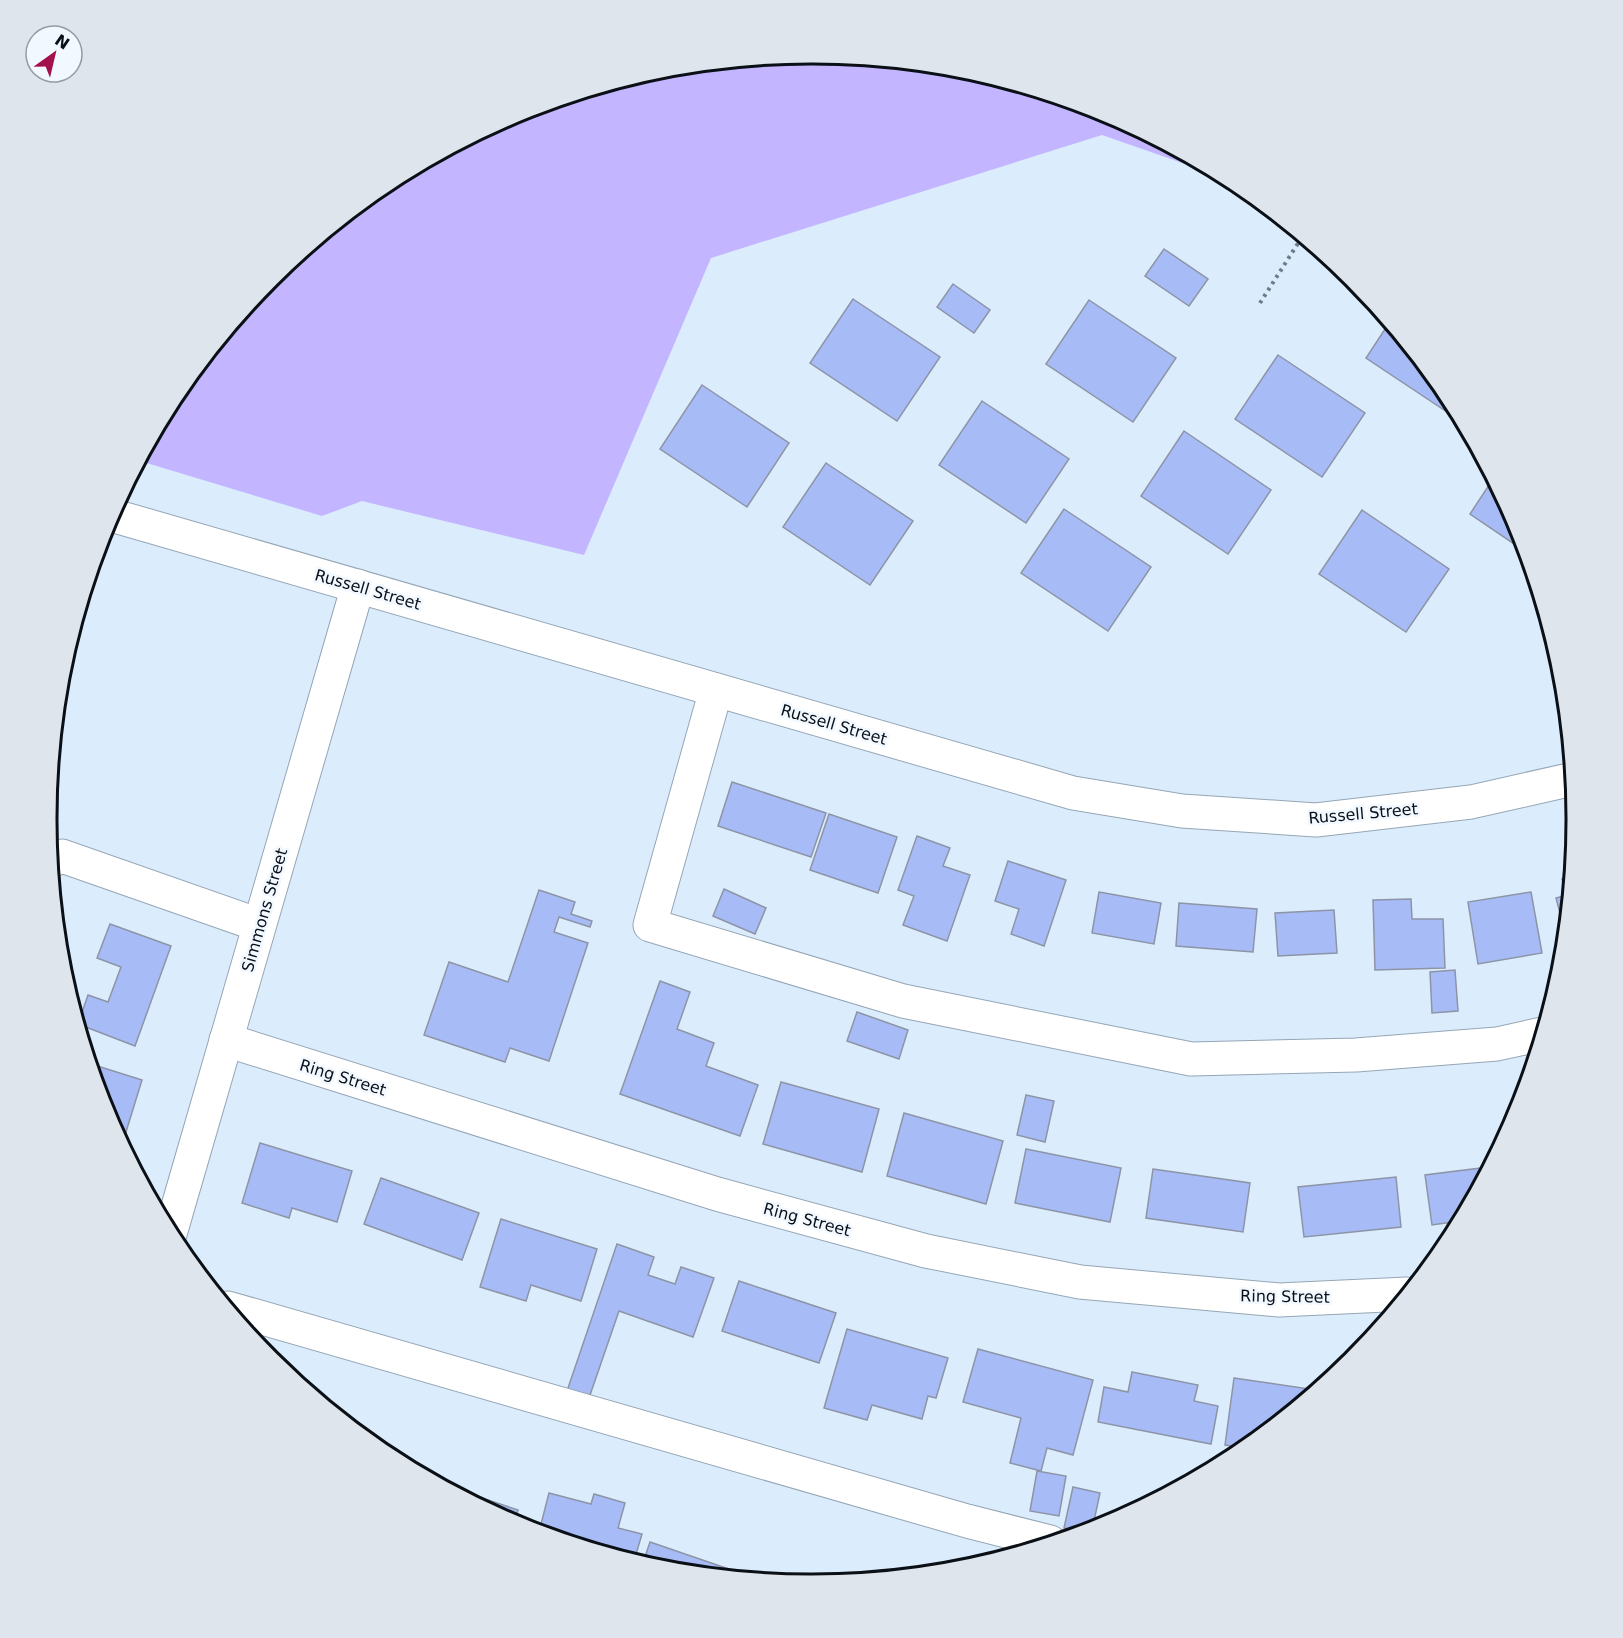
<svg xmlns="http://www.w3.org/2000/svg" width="1623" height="1638" viewBox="0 0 1623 1638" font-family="'DejaVu Sans',sans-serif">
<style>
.grass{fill:#c3b5ff}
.building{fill:#a7bcf7;stroke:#8d94a6;stroke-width:1.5}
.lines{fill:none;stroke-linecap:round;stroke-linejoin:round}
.minor-casing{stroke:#95a6b5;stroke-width:35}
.path{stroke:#707b86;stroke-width:4;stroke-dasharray:3 4.5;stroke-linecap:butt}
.minor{stroke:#fff;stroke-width:33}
.labels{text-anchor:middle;stroke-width:5;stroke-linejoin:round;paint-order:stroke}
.street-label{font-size:16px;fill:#0a1016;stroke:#f1f8ff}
.rim{fill:none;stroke:#0a1016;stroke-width:3}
</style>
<rect width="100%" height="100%" fill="#dbedfd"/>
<!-- grass -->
<path class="grass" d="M812,54l149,15 144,43 126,68 -129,-45 -391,123 -127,297 -222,-54 -40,15 -182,-55 36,-67 95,-116 116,-95 132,-71 144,-43z"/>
<!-- building -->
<g class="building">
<path d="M1164,249l44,30 -19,27 -44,-30z"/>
<path d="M953,284l37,26 -16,23 -37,-26z"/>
<path d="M853,299l87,58 -43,64 -87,-58z"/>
<path d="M1089,300l87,58 -43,64 -87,-58z"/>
<path d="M1389,323l59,71 8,16 -3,6 -87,-58z"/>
<path d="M1278,355l87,58 -43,64 -87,-58z"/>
<path d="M702,385l87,58 -42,64 -87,-58z"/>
<path d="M982,401l87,58 -43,64 -87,-58z"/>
<path d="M1184,431l87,59 -43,64 -87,-58z"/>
<path d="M826,463l87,58 -43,64 -87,-58z"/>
<path d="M1493,479l25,48 8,25 -56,-38z"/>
<path d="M1064,509l87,58 -43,64 -87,-58z"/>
<path d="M1362,510l87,59 -43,63 -87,-58z"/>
<path d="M732,782l94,31 -15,44 -93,-31z"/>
<path d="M829,814l68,23 -19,56 -68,-23z"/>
<path d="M917,836l33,12 -7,18 27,9 -23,66 -44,-16 11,-29 -16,-6z"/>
<path d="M1008,861l58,19 -22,66 -33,-12 8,-25 -24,-8z"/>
<path d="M1571,876l-6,56 -9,-34 11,-3 -5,-16z"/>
<path d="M724,889l42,19 -11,26 -42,-18z"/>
<path d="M539,890l36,12 -4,12 21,7 -2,6 -31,-10 -5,15 34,11 -39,118 -39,-13 -5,14 -81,-27 25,-73 59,20z"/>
<path d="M1099,892l62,11 -7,41 -62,-11z"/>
<path d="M1531,892l11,61 -64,11 -10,-62z"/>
<path d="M1411,899l1,20h31l2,49 -70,2 -2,-70z"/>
<path d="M1179,903l78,6 -4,43 -77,-6z"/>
<path d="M1334,910l3,43 -59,3 -3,-43z"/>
<path d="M110,924l61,22 -36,100 -57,-22 10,-29 20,7 13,-35 -24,-9z"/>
<path d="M1455,970l3,41 -26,2 -2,-41z"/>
<path d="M660,981l30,11 -13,37 37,14 -8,23 52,19 -18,51 -120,-42z"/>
<path d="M857,1012l51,18 -9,29 -52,-18z"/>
<path d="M91,1064l51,16 -20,65 -17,-34z"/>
<path d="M781,1082l98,27 -17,63 -99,-28z"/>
<path d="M1026,1095l28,6 -9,41 -28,-7z"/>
<path d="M904,1113l99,28 -17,63 -99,-28z"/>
<path d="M260,1143l92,28 -15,51 -45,-14 -3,10 -47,-15z"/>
<path d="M1026,1149l95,19 -11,54 -95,-19z"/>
<path d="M1489,1167l-29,54 -28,4 -7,-50z"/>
<path d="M1153,1169l97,14 -7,49 -97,-14z"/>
<path d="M1396,1177l5,50 -97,10 -6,-50z"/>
<path d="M381,1178l98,35 -17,47 -98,-36z"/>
<path d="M501,1219l96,30 -16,52 -50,-16 -5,16 -46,-14z"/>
<path d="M617,1244l37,13 -6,18 27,9 6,-17 33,11 -21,59 -74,-26 -30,87 -22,-7z"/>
<path d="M739,1281l97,32 -17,50 -97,-32z"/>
<path d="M847,1329l101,29 -12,40 -8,-2 -6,23 -50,-14 -5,15 -43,-12z"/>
<path d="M978,1349l115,31 -20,75 -26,-7 -6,23 -31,-8 11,-45 -58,-16z"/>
<path d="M1132,1372l66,13 -4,16 24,5 -7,38 -113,-22 6,-35 24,5z"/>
<path d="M1234,1378l82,12 -71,58 -20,-3z"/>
<path d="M1037,1471l29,5 -7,40 -29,-5z"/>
<path d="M443,1485l75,25 -4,13z"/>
<path d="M1073,1487l27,6 -8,37 -10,2 -18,-4z"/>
<path d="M549,1493l42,11 3,-10 31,9 -7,25 24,6 -8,27 -95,-29z"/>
<path d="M650,1542l108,37 -96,-10 -19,-6z"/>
</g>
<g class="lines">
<!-- minor casing -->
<g class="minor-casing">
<g id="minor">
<path d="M111,515l962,278 109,18 134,9 155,-18 102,-23"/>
<path d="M716,690l-66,235 253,76 288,58 165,-4 141,-11 45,-10"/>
<path d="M51,861l11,-5 197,69"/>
<path d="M226,1040l491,154 209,57 154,31 199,18 128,-6"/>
<path d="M170,1234l188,-648"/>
<path d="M228,1308l739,213 83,21"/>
</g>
</g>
<!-- path -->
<path class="path" d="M1260,303l42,-66"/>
<!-- minor -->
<use href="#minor" class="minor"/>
</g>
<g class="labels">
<!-- street labels -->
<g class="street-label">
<text transform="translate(368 589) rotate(16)" y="6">Russell Street</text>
<text transform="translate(834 724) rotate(16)" y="6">Russell Street</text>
<text transform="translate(1363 813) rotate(-5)" y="6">Russell Street</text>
<text transform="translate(264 910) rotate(-74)" y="6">Simmons Street</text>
<text transform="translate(343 1077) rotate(17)" y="6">Ring Street</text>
<text transform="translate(807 1219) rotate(15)" y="6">Ring Street</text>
<text transform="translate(1285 1296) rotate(1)" y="6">Ring Street</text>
</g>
</g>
<!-- crop -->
<path d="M0 0H1623V1638H0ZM811 64H812A754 754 0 0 1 1566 818V820A754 754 0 0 1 812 1574H811A754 754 0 0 1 57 820V818A754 754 0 0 1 811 64Z" fill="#dfe5ec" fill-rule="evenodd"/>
<path class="rim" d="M811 64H812A754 754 0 0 1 1566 818V820A754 754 0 0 1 812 1574H811A754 754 0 0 1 57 820V818A754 754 0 0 1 811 64Z"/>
<!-- north arrow -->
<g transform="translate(54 54) rotate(34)"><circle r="28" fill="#f1f8ff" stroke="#959ba2" stroke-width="1.5"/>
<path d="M0-4.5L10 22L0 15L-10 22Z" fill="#a40f4e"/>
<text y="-9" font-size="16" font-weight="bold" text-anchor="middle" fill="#0a1016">N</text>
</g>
</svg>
